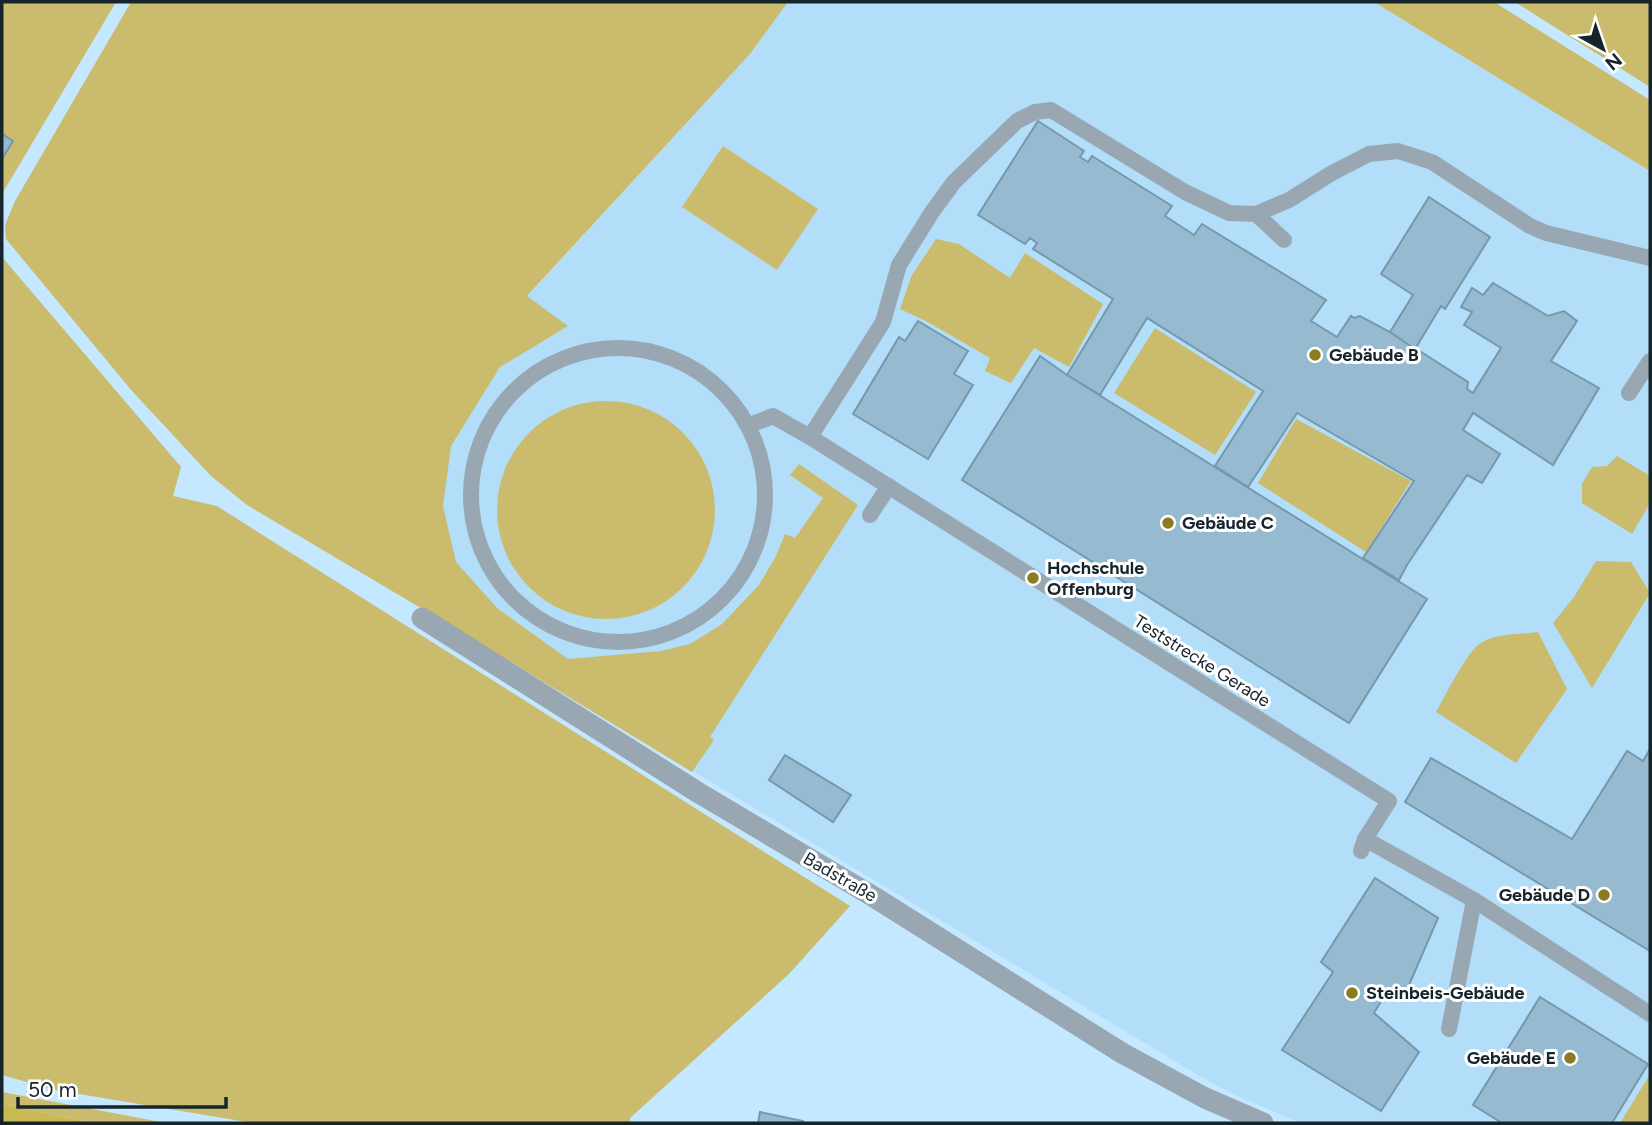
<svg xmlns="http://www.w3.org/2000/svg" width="1652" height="1125" viewBox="0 0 1652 1125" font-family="Figtree,sans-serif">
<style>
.built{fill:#b2defa}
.green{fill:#cabc6c}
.water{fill:#cab951}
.building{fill:#96bad0;stroke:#7598ad;stroke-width:2}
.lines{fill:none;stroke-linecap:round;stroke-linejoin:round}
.lane{stroke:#98a7b1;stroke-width:16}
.street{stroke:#98a7b1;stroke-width:21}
.poi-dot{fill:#8b7c22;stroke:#fff;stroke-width:2.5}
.labels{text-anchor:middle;stroke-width:6;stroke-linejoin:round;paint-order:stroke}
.poi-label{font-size:18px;font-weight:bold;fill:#16242c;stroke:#fff;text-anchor:start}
.street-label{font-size:18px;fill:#16242c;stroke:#fff}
</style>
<rect width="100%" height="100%" fill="#c3e8ff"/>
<!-- built -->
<path class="built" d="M788,2h586l276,169v903l-30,49h-320l-60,-26 -32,-16 -796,-479 7,-48 3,-86 105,-171 223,-243z"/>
<!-- green -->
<g class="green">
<path d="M2,2h114l-114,192z"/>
<path d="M131,2h657l-38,52 -223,242 41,30 -68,41 -49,79 -8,60 13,56 41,46 71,51 93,-8 29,-7 32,-20 37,-39 17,-29 9,-22 10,4 28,-40 -33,-23 9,-11 59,41 -148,232 4,3 -22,32 -224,-136 -221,-131 -36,-29 -79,-85 -126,-152 -1,-14 10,-24z"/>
<path d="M1374,2h120l156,98v71z"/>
<path d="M1515,2h135v85z"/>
<path d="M723,146l95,63 -41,61 -95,-63z"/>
<path d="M936,239l23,5 51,34 15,-25 78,51 -34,63 -35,-19 -23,35 -26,-12 5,-13 -64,-37 -26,-12 12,-34z"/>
<path d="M2,257l179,210 -8,29 44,10 633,400 -61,68 -159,144v5h-377l-198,-33 -53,-15z"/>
<path d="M1155,328l101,64 -41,63 -101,-62z"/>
<circle cx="606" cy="510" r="109"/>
<path d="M1296,419l115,62 -45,71 -108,-69z"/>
<path d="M1617,456l33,20v27l-18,31 -50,-31v-19l10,-17 15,-1z"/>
<path d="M1596,561l35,1 19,31 -58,95 -39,-65 21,-26z"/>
<path d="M1538,632l29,57 -51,74 -80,-51c9,-15 29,-57 42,-67 15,-12 41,-10 60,-13z"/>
<path d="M1650,1074v49h-30z"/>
<path d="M2,1092l164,31h-74l-90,-19z"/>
</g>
<!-- water -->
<path class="water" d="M2,1104l90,19h-90z"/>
<!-- building -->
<g class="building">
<path d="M1038,121l46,30 -4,6 8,5 4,-6 80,50 -7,10 29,19 8,-11 124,76 -15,21 26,16 14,-21 3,2 6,-2 30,16 78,50 -1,7 6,4 28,-45 -37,-23 8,-13 -11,-5 11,-19 11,7 10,-12 55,33 16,-5 13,10 -26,40 48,27 -46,77 -80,-52 -10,17 37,24 -18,29 -15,-8 -60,90 -8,15 -36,-22 51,-77 -117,-68 -49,74 -33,-21 48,-75 -116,-73 -47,77 -33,-20 46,-76 -80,-50 4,-6 -7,-5 -5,6 -47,-29z"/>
<path d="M2,134l11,7 -11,18z"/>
<path d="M1429,197l61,40 -45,72 -4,-3 -26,43 -25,-17 23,-37 -32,-21z"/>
<path d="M918,321l50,30 -14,23 19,11 -45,74 -75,-45 46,-77 6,4z"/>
<path d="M1040,356l27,19 360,224 -78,124 -387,-243z"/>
<path d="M1650,749v202l-245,-149 26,-44 141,81 55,-88 16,10z"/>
<path d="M785,755l66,40 -18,27 -64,-42z"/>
<path d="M1375,878l63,40 -35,81 -15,-9 -14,23 45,39 -38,59 -99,-61 51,-78 -12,-10z"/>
<path d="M1540,997l108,67 -36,59h-110l-29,-18z"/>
<path d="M760,1112l43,9v2h-45z"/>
</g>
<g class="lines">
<!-- lane -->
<g class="lane">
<path d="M1256,214l28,26"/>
<circle cx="618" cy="495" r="147"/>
<path d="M1629,393l21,-32"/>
<path d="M750,425l23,-9 37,21 579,364 -24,38 -4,12"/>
<path d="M810,437l73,-115 16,-57 33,-53 22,-30 63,-61 18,-9 16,-2 134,82 44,21 27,1 33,-14 43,-27 37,-19 29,-3 34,11 98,64 16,7 104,25"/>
<path d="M870,515l19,-29"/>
<path d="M1365,839l109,61 176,114"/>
<path d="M1449,1029l25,-129"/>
</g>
<!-- street -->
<path class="street" d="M422,618l277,175 175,104 248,156 83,45 58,25"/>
</g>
<!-- markers -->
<g class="poi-dot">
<circle cx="1315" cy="355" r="7"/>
<circle cx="1168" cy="523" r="7"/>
<circle cx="1033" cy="578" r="7"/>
<circle cx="1604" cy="895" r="7"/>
<circle cx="1352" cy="993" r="7"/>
<circle cx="1570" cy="1058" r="7"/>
</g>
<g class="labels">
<!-- poi labels -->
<g class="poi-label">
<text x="1329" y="361">Gebäude B</text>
<text x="1182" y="529">Gebäude C</text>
<text x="1047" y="574">Hochschule<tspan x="1047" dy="21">Offenburg</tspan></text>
<text x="1590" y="901" text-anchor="end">Gebäude D</text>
<text x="1366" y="999">Steinbeis-Gebäude</text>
<text x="1556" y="1064" text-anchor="end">Gebäude E</text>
</g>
<!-- street labels -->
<g class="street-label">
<text transform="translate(1202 661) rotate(32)" y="6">Teststrecke Gerade</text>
<text transform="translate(840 877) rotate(30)" y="6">Badstraße</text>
</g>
</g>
<!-- border -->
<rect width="1652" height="1125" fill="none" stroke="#16242c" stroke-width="7"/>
<!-- north arrow -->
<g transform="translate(1603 49) rotate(140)" stroke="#ffffff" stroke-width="5" paint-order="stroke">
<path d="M0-5L12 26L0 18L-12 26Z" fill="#16242c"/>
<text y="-10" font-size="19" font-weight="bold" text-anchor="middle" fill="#16242c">N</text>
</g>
<!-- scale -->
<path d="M18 1097v10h208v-10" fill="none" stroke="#16242c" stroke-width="3.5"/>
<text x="28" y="1097" font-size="21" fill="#16242c" stroke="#ffffff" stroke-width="5" paint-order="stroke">50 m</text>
</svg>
